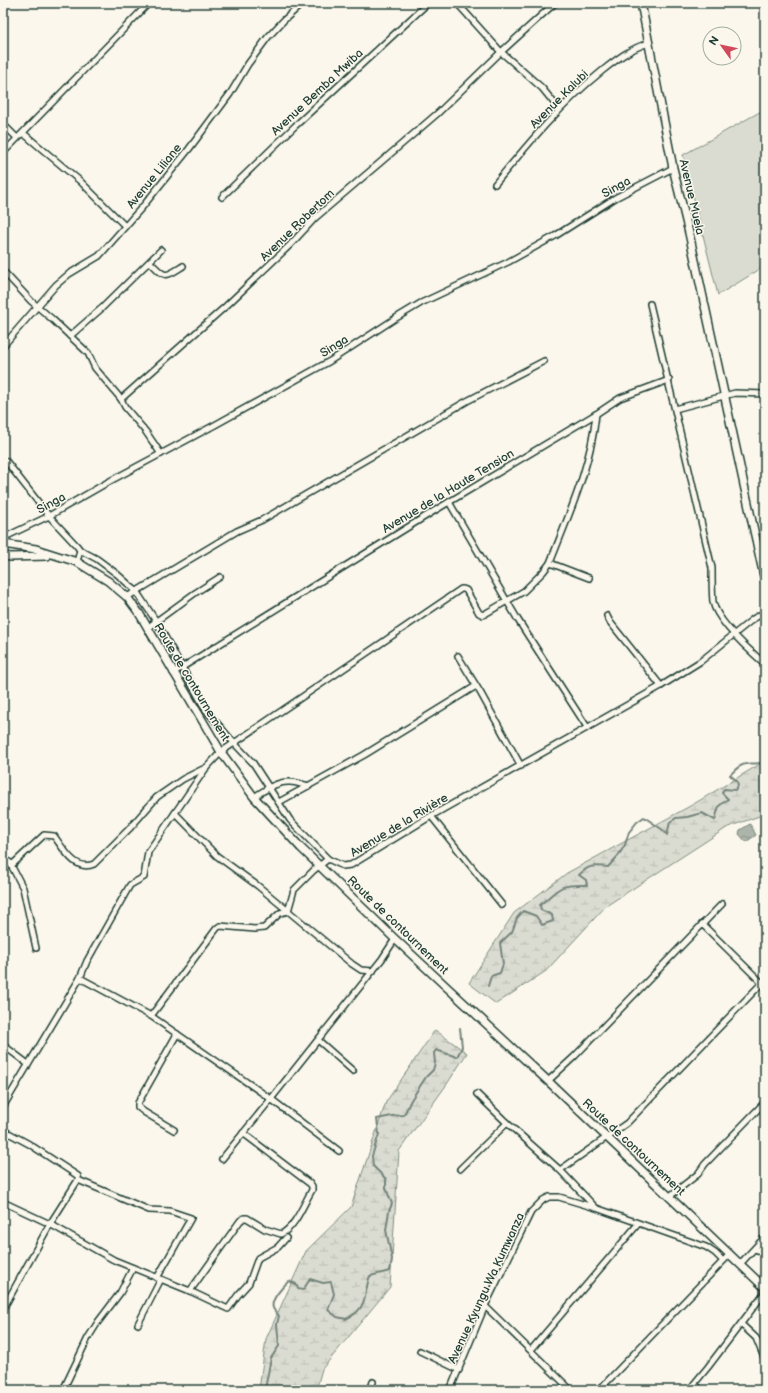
<svg xmlns="http://www.w3.org/2000/svg" width="768" height="1393" viewBox="0 0 768 1393" font-family="'Balsamiq Sans',sans-serif">
<style>
.green{fill:#dbdcd1;stroke:#7d8c82}
.wetland{fill:url(#wetland-marsh);stroke:#7d8c82}
.water{fill:url(#water-ripples);stroke:#74847b}
.lines{fill:none;stroke-linecap:round;stroke-linejoin:round}
.stream{stroke:#74847b;stroke-width:2}
.street-casing{stroke:#1f3d34;stroke-width:8}
.secondary-casing{stroke:#1f3d34;stroke-width:10}
.street{stroke:#fbf7ec;stroke-width:5}
.secondary{stroke:#fbf7ec;stroke-width:7}
.labels{text-anchor:middle;stroke-width:3;stroke-linejoin:round;paint-order:stroke}
.street-label{font-size:12px;fill:#1f3d34;stroke:#fbf7ec}
</style>
<defs>
<pattern id="wetland-marsh" width="20" height="14" patternUnits="userSpaceOnUse"><rect width="20" height="14" fill="#dbdcd1"/><path d="M1 5h8M5 5V1M11 12h8M15 12V8" fill="none" stroke="#bcbeb4"/></pattern>
<pattern id="water-ripples" width="26" height="14" patternUnits="userSpaceOnUse"><rect width="26" height="14" fill="#adb4aa"/><path d="M2 4q2-2 4 0t4 0M15 11q2-2 4 0t4 0" fill="none" stroke="#8c948b"/></pattern>
</defs>
<rect width="100%" height="100%" fill="#fbf7ec"/>
<filter id="ink" filterUnits="userSpaceOnUse"><feTurbulence type="fractalNoise" baseFrequency=".025" numOctaves="2"/><feDisplacementMap in="SourceGraphic" scale="8" xChannelSelector="R" yChannelSelector="G"/><feConvolveMatrix kernelMatrix="1 2 1 2 8 2 1 2 1" color-interpolation-filters="sRGB"/></filter>
<g filter="url(#ink)">
<!-- green -->
<path class="green" d="M765,109v157l-47,29 -35,-140z"/>
<!-- wetland -->
<g class="wetland">
<path d="M765,761v53l-37,13 -122,79 -60,65 -50,33 -27,-21 45,-70 53,-40 125,-68z"/>
<path d="M435,1030l32,23 -20,31 -48,67 -9,136 -68,82 -6,21h-57l7,-51 40,-88 45,-44 35,-105z"/>
</g>
<!-- water -->
<path class="water" d="M750,824l6,11 -10,7 -7,-8 1,-4z"/>
<g class="lines">
<!-- stream -->
<g class="stream">
<path d="M488,986l3,-10 9,-3 3,-9 -3,-21 12,-11 5,-14 6,-7 13,5 6,9 11,-4 -1,-6 -11,-5 -1,-5c20,-17 18,-21 47,-20l-1,-5 -7,-5c11,-11 14,-9 29,-8l10,-11 7,-11 4,-13 8,-10 7,-5 19,13 4,5 3,-13 6,-4 11,-1 15,-4 13,7 4,-14 9,-7 -6,-6 2,-4 11,1 3,-4 -1,-5 -7,-6c5,-5 9,-10 16,-11 8,-2 11,2 19,-3"/>
<path d="M265,1390v-1l6,-31 8,-12 -2,-22 2,-8c-1,-2 -5,-5 -6,-8 -3,-8 10,-22 16,-27l7,3 2,5 5,1 7,-11 13,4 8,-1 3,12 -6,16 9,7 9,2c3,-2 8,-4 11,-7 10,-9 8,-25 13,-36l20,-5 2,-12 -6,-29 3,-19 3,-7 -6,-16v-9l-13,-13 -1,-10 7,-22 -2,-15 15,-3 12,-1 7,-15 15,-23 7,-7 2,-7 -1,-10 2,-3 21,7 5,-10 -2,-19"/>
</g>
<!-- street casing -->
<g class="street-casing">
<g id="street">
<path d="M457,3l44,49 41,36 17,21"/>
<path d="M3,124l14,14"/>
<path d="M23,133l57,48 45,45"/>
<path d="M3,153l146,-150"/>
<path d="M495,184c33,-40 66,-80 107,-113 15,-12 29,-23 47,-28"/>
<path d="M222,197l73,-71 133,-123"/>
<path d="M150,262c16,16 14,16 33,4"/>
<path d="M3,271l28,30 21,18 36,34 7,15 26,31"/>
<path d="M650,304l62,264c0,11 0,23 1,34 4,20 37,49 52,62"/>
<path d="M70,336l32,-28 59,-58"/>
<path d="M3,346l53,-61 13,-11 30,-18 45,-51 45,-56 41,-55 18,-30 20,-27 16,-17 19,-17"/>
<path d="M675,409l60,-16 30,1"/>
<path d="M161,454l-15,-22 -21,-25 -4,-8 105,-93 64,-61 25,-27 67,-57 56,-48 63,-61 54,-49"/>
<path d="M6,461l43,55 28,30 3,4 -3,12"/>
<path d="M449,502l69,118 69,107"/>
<path d="M3,538l46,-22 61,-35 103,-55 117,-65 66,-43 25,-15 87,-41 47,-26 60,-38 58,-30"/>
<path d="M80,550l17,9 20,15 19,17 20,30 50,89 28,33 19,20 37,57 38,39"/>
<path d="M550,563l39,15"/>
<path d="M127,597l110,-66 25,-11 205,-119 77,-40"/>
<path d="M607,616l3,6 51,64"/>
<path d="M147,628l48,-35 25,-16"/>
<path d="M458,656l22,36 41,74"/>
<path d="M173,673l261,-162 162,-97 24,-16 49,-18"/>
<path d="M254,797c11,-7 23,-16 36,-15 6,0 13,3 19,4"/>
<path d="M279,802l85,-47 112,-69"/>
<path d="M175,813l42,43 41,30 94,78 9,6 12,1"/>
<path d="M431,816l71,89"/>
<path d="M3,857l7,6 3,1 31,-29 10,1c10,13 21,36 40,28l35,-35 28,-32 26,-18 24,-12 14,-15 240,-163h2l3,1 13,23 4,2 41,-24 19,-19 7,-9c19,-49 41,-97 46,-149"/>
<path d="M10,863l13,25 13,60"/>
<path d="M80,978l71,38 66,-88 3,-2 35,3 9,-1 16,-15 8,-2 6,-21 20,-20 14,-11 15,7 8,-1 80,-49 230,-130 40,-25 52,-42 12,-7"/>
<path d="M765,980l-3,3 3,2"/>
<path d="M151,1016l120,83 111,-140 13,-20"/>
<path d="M318,1040l35,31"/>
<path d="M3,1045l25,19"/>
<path d="M548,1081l26,-24 148,-153"/>
<path d="M477,1094l30,29 53,47 35,37"/>
<path d="M3,1107l77,-129 7,-17 43,-76 14,-8 4,-25 58,-84"/>
<path d="M3,1130l26,14 46,30 3,2v4l-28,44 -47,85"/>
<path d="M174,1130l-30,-18 -6,-5v-4l39,-69"/>
<path d="M222,1159l49,-60 68,52"/>
<path d="M460,1169l47,-46"/>
<path d="M560,1170l67,-47 135,-140 -60,-59"/>
<path d="M78,1180l71,30 21,1 21,7 -34,60"/>
<path d="M670,1196l28,-22 7,-10 60,-62"/>
<path d="M3,1202l47,22 64,36 76,31 38,18 10,-14 11,-12 9,-25 20,-11 8,-9"/>
<path d="M755,1249l10,4"/>
<path d="M740,1264l25,-27"/>
<path d="M190,1291l50,-70 4,-3h3l18,11 16,5c14,-6 23,-31 31,-44v-4l-3,-3 -66,-50"/>
<path d="M485,1306l86,84"/>
<path d="M138,1324l23,-45"/>
<path d="M741,1324l15,14 9,22"/>
<path d="M531,1350l107,-126"/>
<path d="M420,1351l39,19"/>
<path d="M695,1384l6,6"/>
<path d="M63,1390l25,-52 10,-16 22,-29 13,-25"/>
<path d="M370,1390l3,-8"/>
<path d="M450,1390l35,-84 46,-94 12,-12 6,-3h10l37,11 110,39 9,6 8,8"/>
<path d="M599,1390l131,-136"/>
<path d="M689,1390l19,-23 57,-75"/>
</g>
</g>
<!-- secondary casing -->
<g class="secondary-casing">
<g id="secondary">
<path d="M641,3l32,165 16,65 76,348"/>
<path d="M3,544l33,5 41,13 31,19 19,16 12,16 82,139 33,45 47,51 94,91 153,142 217,207"/>
<path d="M3,556l8,1 36,-1"/>
</g>
</g>
<!-- street -->
<use href="#street" class="street"/>
<!-- secondary -->
<use href="#secondary" class="secondary"/>
</g>
</g>
<g class="labels">
<!-- street labels -->
<g class="street-label">
<text transform="translate(317 92) rotate(-43)" y="4">Avenue Bemba Mwiba</text>
<text transform="translate(559 99) rotate(-45)" y="4">Avenue Kalubi</text>
<text transform="translate(154 176) rotate(-51)" y="4">Avenue Liliane</text>
<text transform="translate(616 187) rotate(-29)" y="4">Singa</text>
<text transform="translate(692 197) rotate(77)" y="4">Avenue Muela</text>
<text transform="translate(297 225) rotate(-44)" y="4">Avenue Robertom</text>
<text transform="translate(334 346) rotate(-32)" y="4">Singa</text>
<text transform="translate(448 491) rotate(-31)" y="4">Avenue de la Haute Tension</text>
<text transform="translate(51 503) rotate(-29)" y="4">Singa</text>
<text transform="translate(192 682) rotate(59)" y="4">Route de contournement</text>
<text transform="translate(399 825) rotate(-31)" y="4">Avenue de la Rivière</text>
<text transform="translate(398 925) rotate(44)" y="4">Route de contournement</text>
<text transform="translate(634 1147) rotate(43)" y="4">Route de contournement</text>
<text transform="translate(486 1288) rotate(-65)" y="4">Avenue Kyungu Wa Kumwanza</text>
</g>
</g>
<!-- margin -->
<rect width="768" height="1393" fill="none" stroke="#fbf7ec" stroke-width="16"/>
<rect x="8" y="8" width="752" height="1377" fill="none" stroke="#1f3d34" stroke-width="1.5" filter="url(#ink)"/>
<!-- north arrow -->
<g transform="translate(722 46) rotate(303)"><circle r="19" fill="#fbf7ec" stroke="#a3ada2"/>
<path d="M0-3L7 15L0 10L-7 15Z" fill="#d1495b"/>
<text y="-6" font-size="11" font-weight="bold" text-anchor="middle" fill="#1f3d34">N</text>
</g>
</svg>
